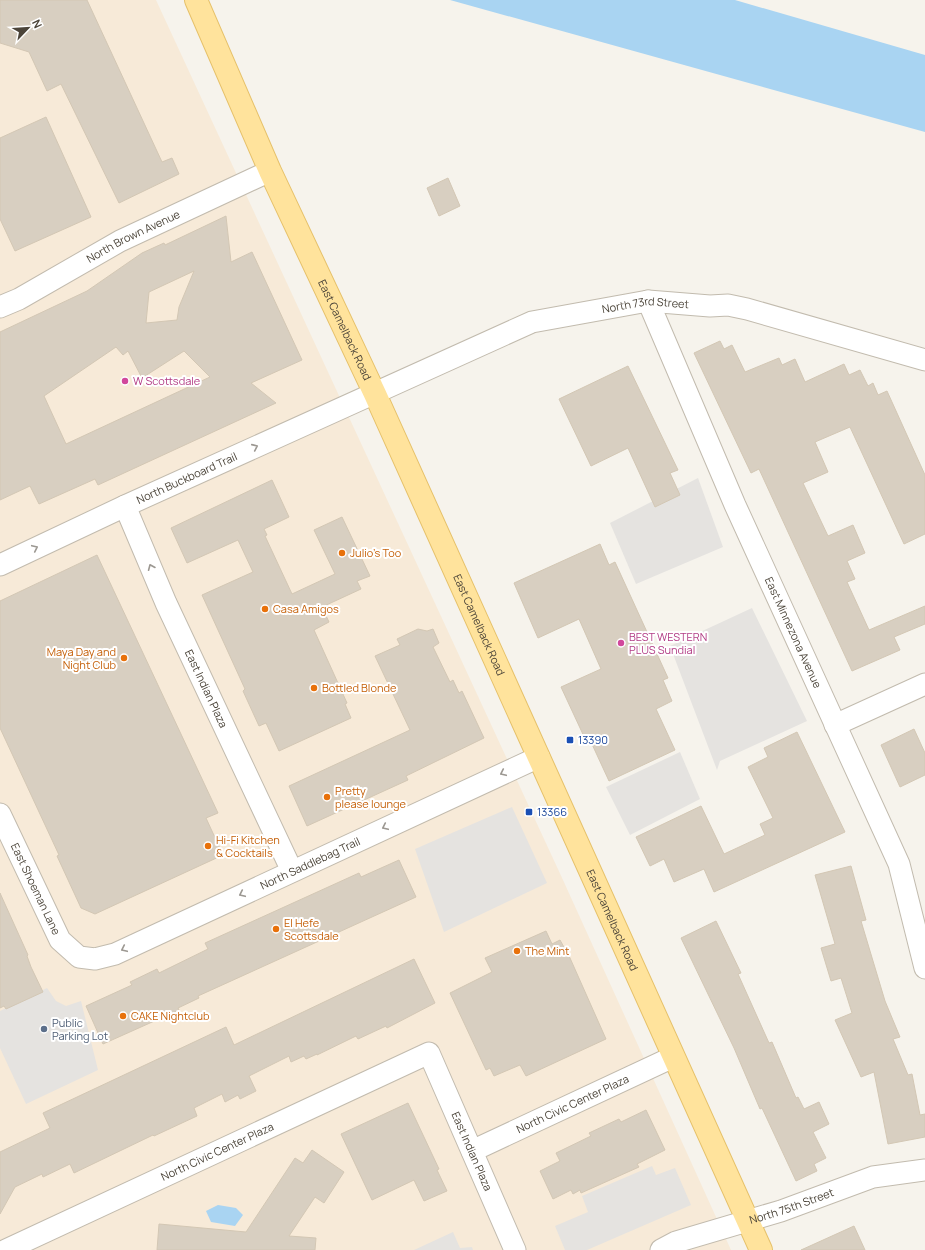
<svg xmlns="http://www.w3.org/2000/svg" width="925" height="1250" viewBox="0 0 925 1250" font-family="Manrope,sans-serif">
<style>
.commercial{fill:#f7ead8}
.parking{fill:#e5e3e0}
.water{fill:#a9d4f2}
.building{fill:#d8cfc1;stroke:#d3c7b4;fill-rule:evenodd}
.lines{fill:none;stroke-linecap:round;stroke-linejoin:round}
.minor-casing{stroke:#c2bbae;stroke-width:23}
.primary-casing{stroke:#e6c16a;stroke-width:24}
.minor{stroke:#fff;stroke-width:21}
.primary{stroke:#ffe39c;stroke-width:22}
.oneway{stroke:#9c9892}
.hotel-dot{fill:#d1479c;stroke:#fff;stroke-width:1.5}
.food-dot{fill:#e8710a;stroke:#fff;stroke-width:1.5}
.transit-dot{fill:#1a4fb4;stroke:#fff;stroke-width:1.5}
.service-dot{fill:#5c6f8a;stroke:#fff;stroke-width:1.5}
.labels{text-anchor:middle;stroke-width:4;stroke-linejoin:round;paint-order:stroke}
.street-label{font-size:11px;fill:#4b4439;stroke:#fff}
.hotel-label{font-size:11px;fill:#b23c85;stroke:#fff;text-anchor:start}
.food-label{font-size:11px;fill:#c56008;stroke:#fff;text-anchor:start}
.transit-label{font-size:11px;fill:#164399;stroke:#fff;text-anchor:start}
.service-label{font-size:11px;fill:#4e5e75;stroke:#fff;text-anchor:start}
</style>
<rect width="100%" height="100%" fill="#f6f3ec"/>
<!-- commercial -->
<path class="commercial" d="M0,0h156l407,880 168,370h-731z"/>
<!-- parking -->
<g class="parking">
<path d="M698,478l25,69 -87,37 -26,-61z"/>
<path d="M752,608l55,113 -87,40 -3,9 -47,-124z"/>
<path d="M680,752l20,47 -70,36 -24,-48z"/>
<path d="M512,807l35,76 -103,49 -29,-83z"/>
<path d="M47,988l9,13 10,5 15,-5 17,69 -72,34 -26,-56v-37z"/>
<path d="M652,1166l4,9 19,-7 16,37 -104,45h-22l-10,-24 33,-14 -6,-16z"/>
<path d="M453,1232l7,16 12,-1 1,3h-59z"/>
</g>
<!-- water -->
<g class="water">
<path d="M450,0h285l190,55v77z"/>
<path d="M218,1205l18,3 7,7 -8,11 -24,-4 -5,-11z"/>
</g>
<!-- building -->
<g class="building">
<path d="M0,0h87l75,162 10,-4 7,16 -60,29 -58,-119 -14,7 -18,-39 -29,-9z"/>
<path d="M46,117l45,100 -76,34 -15,-32v-81z"/>
<path d="M448,178l12,28 -21,10 -12,-28z"/>
<path d="M226,216l5,46 21,-10 50,108 -51,23 25,20 -178,82 -3,-6 -56,25 -9,-18 -30,14v-168l87,-41 55,-38 22,-10 1,2zM194,271l-15,36 -2,13 -31,3 3,-31zM116,347l7,8 5,-4 14,27 42,-27 26,26 -144,67 -22,-48z"/>
<path d="M720,341l4,8 8,-4 13,27 34,-14 3,7 13,-6 10,23 39,-18 5,11 11,-5 8,16 5,-3 5,12 9,-4 38,84v59l-21,10 -54,-117 -35,15 13,30 -25,11 25,53 25,-11 12,28 -18,8 8,18 -8,3 22,48 56,-24v18l-31,13 6,13 -48,21 -93,-202 -8,4 -57,-120z"/>
<path d="M628,366l50,104 -8,3 10,22 -25,12 -27,-59 -37,18 -32,-67z"/>
<path d="M272,480l17,37 -25,12 3,6 -2,1 27,58 43,-20 -21,-44 28,-13 28,59 -13,5 4,8 -39,18 7,15 -15,8 33,73 -2,1 6,14 -72,33 -13,-28 -7,3 -16,-35 2,-2 -43,-94 51,-23 -15,-32 -51,23 -16,-35z"/>
<path d="M600,544l9,21 6,-3 53,116 -5,2 9,21 -16,8 19,41 -66,31 -18,-39 -4,1 -26,-56 40,-18 -22,-50 -41,19 -24,-55z"/>
<path d="M97,555l121,258 -12,5 17,37 -128,59 -14,-6 -24,-52 2,-1 -59,-127v-127z"/>
<path d="M418,629l9,2 6,-2 6,14 -6,4 17,35 3,-2 6,13 3,-2 22,47 -78,38 2,4 -101,46 -18,-40 121,-56 -35,-74 25,-11 -3,-6z"/>
<path d="M914,729l11,24v22l-25,12 -19,-42z"/>
<path d="M797,732l48,100 -131,60 -10,-23 -30,13 -10,-23 -14,7 -14,-29 65,-31 23,48 41,-19 -5,-11 13,-6 -25,-51 20,-10 -4,-9z"/>
<path d="M399,860l17,37 -218,99 1,2 -21,10 1,2 -76,34 -17,-38 46,-21 -2,-3 27,-13 2,4 49,-24 -3,-6 154,-70 2,4z"/>
<path d="M851,866l15,54 -5,1 24,80 15,36 -7,2 15,36 4,-1 8,41 5,-1v23l-37,7 -14,-72 -13,5 -26,-57 17,-7 -11,-35 -10,3 -10,-33 14,-4 -20,-69z"/>
<path d="M0,893l28,62 -1,1 4,11 12,25 -37,17 -2,-3 -4,2z"/>
<path d="M716,921l25,52 -3,1 31,69 3,-1 24,56 2,-1 6,12 15,-7 10,22 -16,8 13,26 -12,6 3,7 -21,10 -34,-73 -2,1 -26,-61 -53,-110z"/>
<path d="M546,931l6,13 8,-4 10,18 36,81 -80,37 -6,-11 -26,11 -4,-8 -4,2 -36,-77 42,-21 -7,-14z"/>
<path d="M414,959l21,44 -48,25 -1,-2 -28,13 -2,-3 -39,19v-1l-11,5 -2,-3 -13,6 -2,-6 -40,20 7,15 -16,8 -2,-4 -13,7 -3,-8 -28,14 3,8 -43,20 -1,-1 -79,38 -4,-9 -27,13 -1,-3 -27,13 -15,27v-62l50,-24 -7,-15 183,-86 8,18z"/>
<path d="M408,1103l31,66 -2,1 10,21 -23,10 -10,-21 -42,20 -31,-66z"/>
<path d="M646,1110l19,40 -28,14 2,3 -58,26 -1,-3 -7,4 -2,-4 -18,9 -13,-28 20,-10 -4,-8 35,-17 -2,-3 30,-14 2,3z"/>
<path d="M312,1150l32,22 -20,31 -9,-6 -26,39 27,2 -1,12h-158l2,-26 87,8 49,-74 8,5z"/>
<path d="M854,1226l11,24h-64z"/>
</g>
<g class="lines">
<!-- minor casing -->
<g class="minor-casing">
<g id="minor">
<path id="s1" d="M648,301l87,204 164,359 26,104"/>
<path id="s2" d="M0,307l19,-8 101,-58 150,-70"/>
<path id="s3" d="M125,506l41,97 126,268"/>
<path id="s4" d="M0,565l125,-59 407,-184 116,-21 62,5 18,-1 19,4 178,51"/>
<path d="M835,725l90,-41"/>
<path id="s5" d="M0,814l60,126 19,17 16,2 20,-5 424,-197"/>
<path id="s6" d="M472,1151l201,-94"/>
<path id="s7" d="M6,1250l423,-197 86,197"/>
<path id="s8" d="M661,1250l15,-8 105,-31 92,-34 52,-7"/>
</g>
</g>
<!-- primary casing -->
<g class="primary-casing">
<g id="primary">
<path id="s9" d="M196,0l74,171 105,223 386,856"/>
</g>
</g>
<!-- minor -->
<use href="#minor" class="minor"/>
<!-- primary -->
<use href="#primary" class="primary"/>
</g>
<!-- one-way arrows -->
<defs><path id="oneway-chevron" d="M-2-3.5L2.5 0L-2 3.5" fill="none" stroke-width="1.6" stroke-linecap="round" stroke-linejoin="round"/></defs>
<g class="oneway">
<use href="#oneway-chevron" transform="translate(255 447) rotate(-24)"/>
<use href="#oneway-chevron" transform="translate(35 548) rotate(-25)"/>
<use href="#oneway-chevron" transform="translate(151 567) rotate(-113)"/>
<use href="#oneway-chevron" transform="translate(503 773) rotate(155)"/>
<use href="#oneway-chevron" transform="translate(385 827) rotate(155)"/>
<use href="#oneway-chevron" transform="translate(242 894) rotate(155)"/>
<use href="#oneway-chevron" transform="translate(124 949) rotate(155)"/>
</g>
<!-- markers -->
<g class="hotel-dot">
<circle cx="125" cy="381" r="4"/>
<circle cx="621" cy="643" r="4"/>
</g>
<g class="food-dot">
<circle cx="342" cy="553" r="4"/>
<circle cx="265" cy="609" r="4"/>
<circle cx="124" cy="658" r="4"/>
<circle cx="314" cy="688" r="4"/>
<circle cx="327" cy="797" r="4"/>
<circle cx="208" cy="846" r="4"/>
<circle cx="276" cy="929" r="4"/>
<circle cx="517" cy="951" r="4"/>
<circle cx="123" cy="1016" r="4"/>
</g>
<g class="transit-dot">
<rect x="566" y="736" width="8" height="8" rx="2"/>
<rect x="525" y="808" width="8" height="8" rx="2"/>
</g>
<circle class="service-dot" cx="44" cy="1029" r="4"/>
<g class="labels">
<!-- street labels -->
<g class="street-label">
<text dy="4" stroke="none"><textPath href="#s2" startOffset="151">North Brown Avenue</textPath></text>
<text dy="4" stroke="none"><textPath href="#s4" startOffset="700">North 73rd Street</textPath></text>
<text dy="4" stroke="none"><textPath href="#s9" startOffset="362">East Camelback Road</textPath></text>
<text dy="4" stroke="none"><textPath href="#s4" startOffset="206">North Buckboard Trail</textPath></text>
<text dy="4" stroke="none"><textPath href="#s9" startOffset="686">East Camelback Road</textPath></text>
<text dy="4" stroke="none"><textPath href="#s1" startOffset="362">East Minnezona Avenue</textPath></text>
<text dy="4" stroke="none"><textPath href="#s3" startOffset="200">East Indian Plaza</textPath></text>
<text dy="4" stroke="none"><textPath href="#s5" startOffset="417">North Saddlebag Trail</textPath></text>
<text dy="4" stroke="none"><textPath href="#s5" startOffset="83">East Shoeman Lane</textPath></text>
<text dy="4" stroke="none"><textPath href="#s9" startOffset="1010">East Camelback Road</textPath></text>
<text dy="4" stroke="none"><textPath href="#s6" startOffset="111">North Civic Center Plaza</textPath></text>
<text dy="4" stroke="none"><textPath href="#s7" startOffset="574">East Indian Plaza</textPath></text>
<text dy="4" stroke="none"><textPath href="#s7" startOffset="233">North Civic Center Plaza</textPath></text>
<text dy="4" stroke="none"><textPath href="#s8" startOffset="138">North 75th Street</textPath></text>
</g>
<!-- hotel labels -->
<g class="hotel-label">
<text x="133" y="385">W Scottsdale</text>
<text x="629" y="641">BEST WESTERN<tspan x="629" dy="13">PLUS Sundial</tspan></text>
</g>
<!-- food labels -->
<g class="food-label">
<text x="350" y="557">Julio's Too</text>
<text x="273" y="613">Casa Amigos</text>
<text x="116" y="656" text-anchor="end">Maya Day and<tspan x="116" dy="13">Night Club</tspan></text>
<text x="322" y="692">Bottled Blonde</text>
<text x="335" y="795">Pretty<tspan x="335" dy="13">please lounge</tspan></text>
<text x="216" y="844">Hi-Fi Kitchen<tspan x="216" dy="13">&amp; Cocktails</tspan></text>
<text x="284" y="927">El Hefe<tspan x="284" dy="13">Scottsdale</tspan></text>
<text x="525" y="955">The Mint</text>
<text x="131" y="1020">CAKE Nightclub</text>
</g>
<!-- transit labels -->
<g class="transit-label">
<text x="578" y="744">13390</text>
<text x="537" y="816">13366</text>
</g>
<!-- service labels -->
<g class="service-label">
<text x="52" y="1027">Public<tspan x="52" dy="13">Parking Lot</tspan></text>
</g>
</g>
<!-- north arrow -->
<g transform="translate(28 28) rotate(65)" stroke="#ffffff" stroke-width="3" paint-order="stroke">
<path d="M0-3L7 15L0 10L-7 15Z" fill="#4b4439"/>
<text y="-6" font-size="11" font-weight="bold" text-anchor="middle" fill="#4b4439">N</text>
</g>
</svg>
